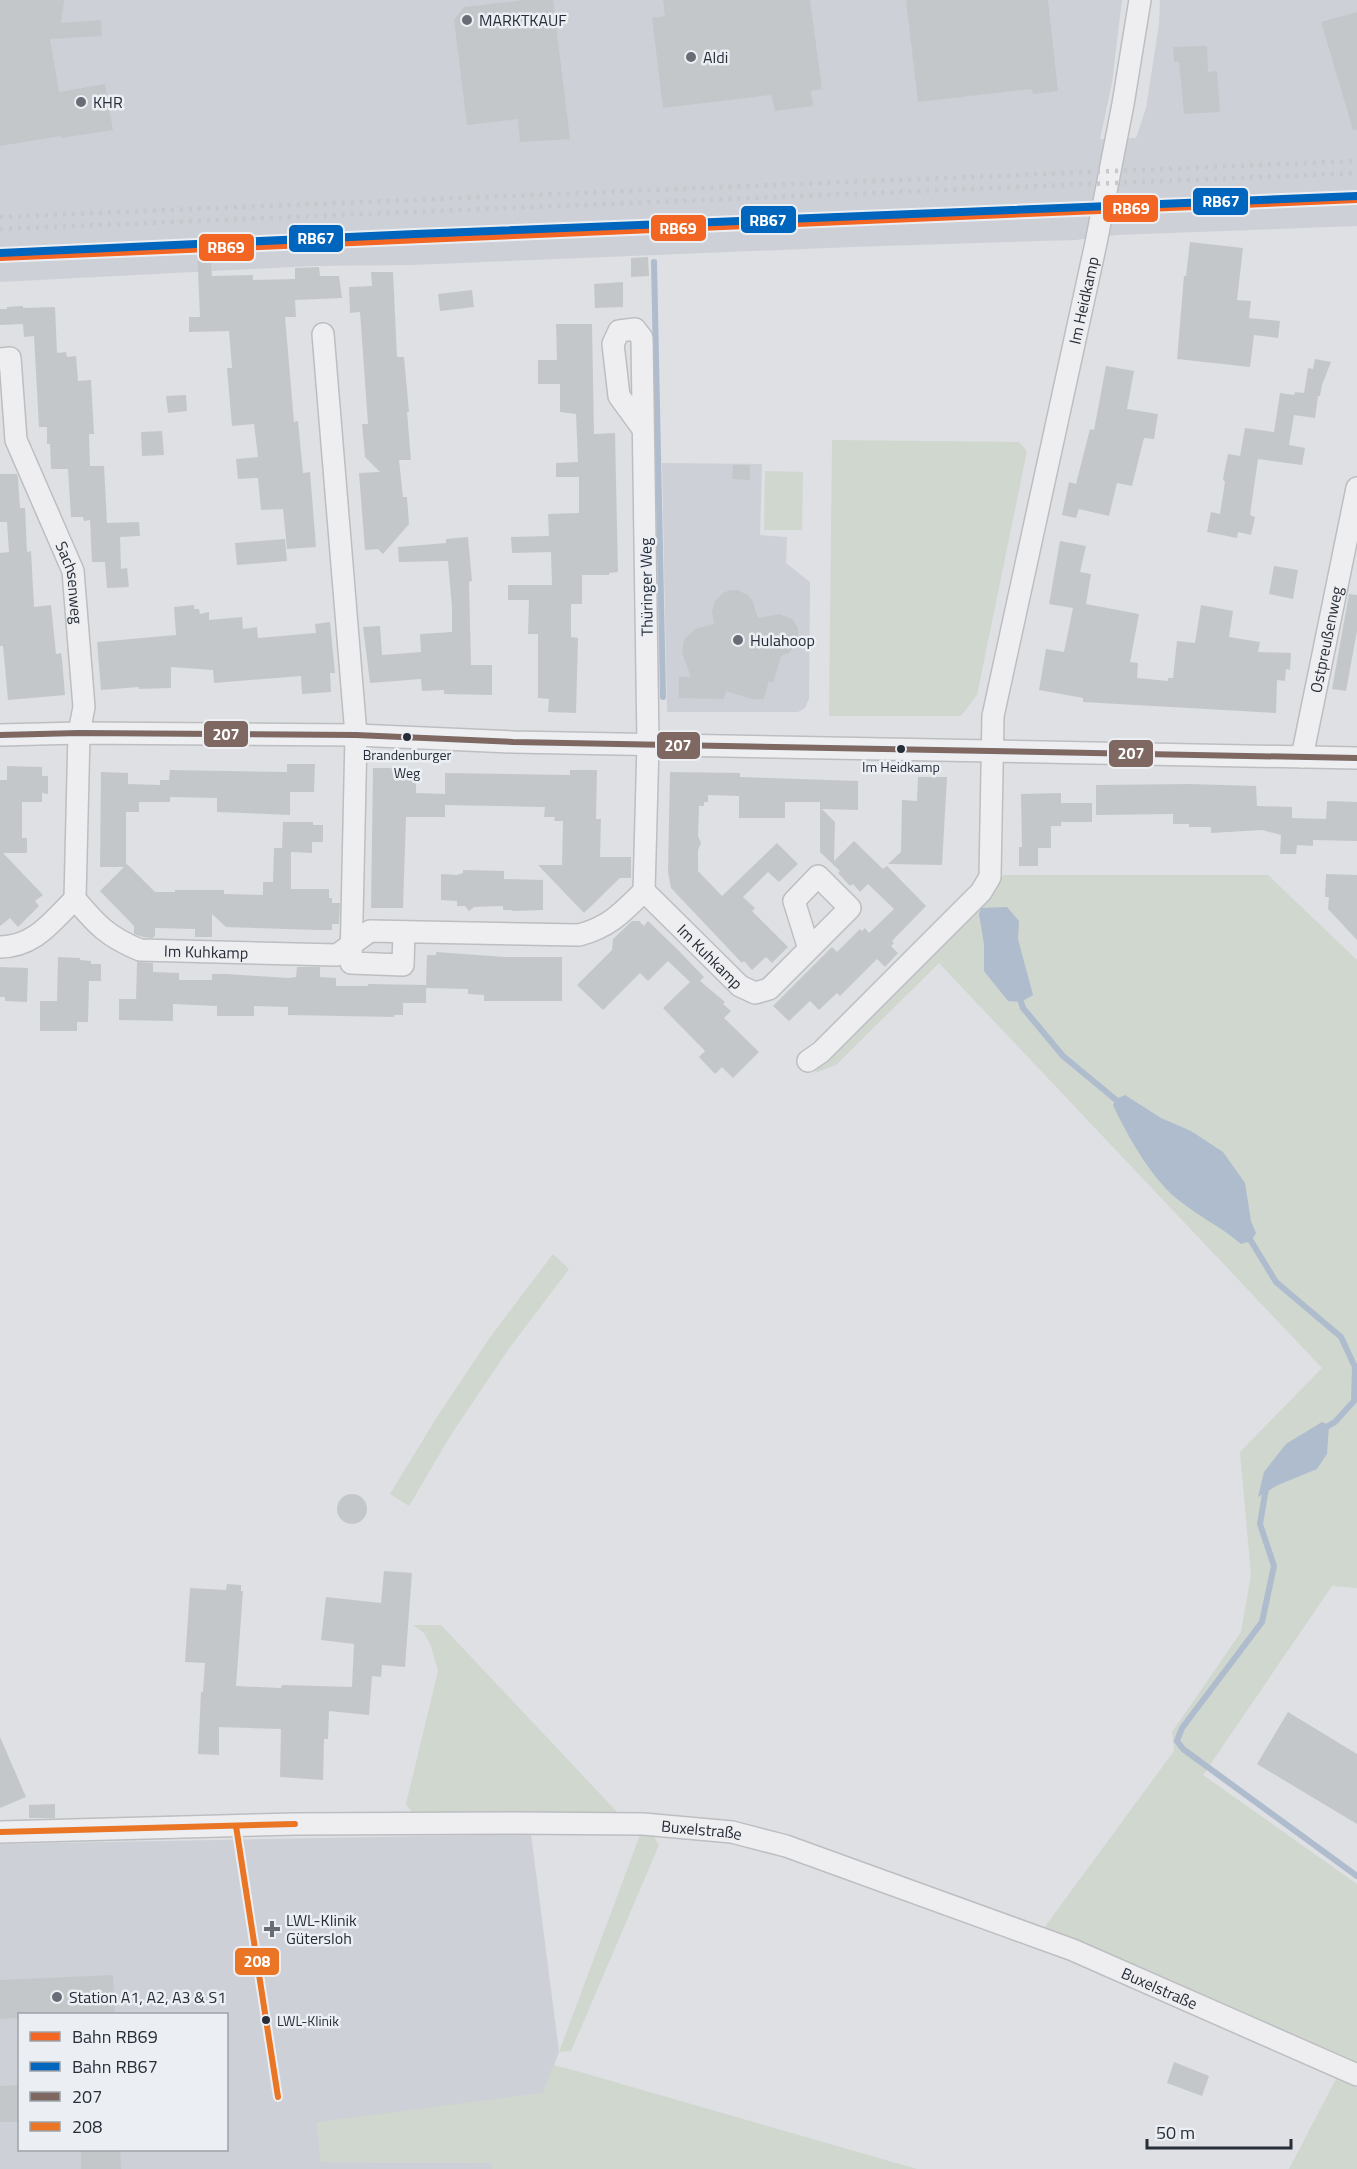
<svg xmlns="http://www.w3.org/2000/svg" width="1357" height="2169" viewBox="0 0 1357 2169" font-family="'Titillium Web',sans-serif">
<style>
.built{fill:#cdd0d6;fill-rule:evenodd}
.green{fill:#cfd7cf}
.water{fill:#aebccd}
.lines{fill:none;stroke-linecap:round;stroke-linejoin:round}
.stream{stroke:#aebccd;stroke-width:6}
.building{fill:#c4c7ca}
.minor-casing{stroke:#bcbec1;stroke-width:24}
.minor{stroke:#eeeef0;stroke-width:21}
.rail{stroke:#c7c8cb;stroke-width:4.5;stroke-dasharray:3 6;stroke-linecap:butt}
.bus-1-casing{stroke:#ebeff3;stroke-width:10}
.bus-2-casing{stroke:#ebeff3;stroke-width:10}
.bus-1{stroke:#7e6861;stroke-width:6}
.bus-2{stroke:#e97525;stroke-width:6}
.rail-1-casing{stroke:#ebeff3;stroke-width:12}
.rail-2-casing{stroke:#ebeff3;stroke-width:12}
.rail-1{stroke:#f26522;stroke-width:8}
.rail-2{stroke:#0065bd;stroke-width:8}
.poi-dot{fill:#676c75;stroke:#ebeff3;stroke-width:2}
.bus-dot{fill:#272e3a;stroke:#ebeff3;stroke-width:2}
.labels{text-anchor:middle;stroke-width:5;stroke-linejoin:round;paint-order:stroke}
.bus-label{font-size:14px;fill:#272e3a;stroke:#ebeff3}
.poi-label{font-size:16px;fill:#272e3a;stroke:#ebeff3;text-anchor:start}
.street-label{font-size:16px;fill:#272e3a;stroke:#ebeff3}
.line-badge{stroke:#ebeff3;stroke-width:2}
.badge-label{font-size:16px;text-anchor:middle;font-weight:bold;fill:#fff}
</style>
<rect width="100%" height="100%" fill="#dee0e3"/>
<!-- built -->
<g class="built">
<path d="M0,0h1122l-10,83 -12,56 36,-1 10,-30 13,-84 1,-24h197v226l-240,9 -41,5 -225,7 -439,18 -100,1 -312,16z"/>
<path d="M662,463l100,1 -2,71 27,2 -1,26 24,19 -1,117 -4,9 -7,4h-131z"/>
<path d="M531,1834l28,218 -16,41 -226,30 4,39 172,1 -1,6h-492v-325zM20,2014h206v136h-206z"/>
</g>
<!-- green -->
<g class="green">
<path d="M832,440l187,2 8,9 -50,244 -16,21h-132z"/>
<path d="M765,471l38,1 -1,58h-38z"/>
<path d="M1004,875h264l89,85v628l-25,-2 -129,189 154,109v181l-313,-137 130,-177 -2,-19 69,-100 10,-57 -11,-123 82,-84 -383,-405 -103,102 -21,8 11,-18z"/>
<path d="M553,1254l16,15 -61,81 -56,83 -43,73 -19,-12 47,-77 54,-81z"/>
<path d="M413,1625h28l178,189h-206l-7,-10 32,-133 -7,-25 -7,-13z"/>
<path d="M640,1835l14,2 5,8 -88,206 -12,1z"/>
<path d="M553,2065l20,5 344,99h-425v-6l-171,-1 -4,-40 226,-29z"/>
<path d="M1336,2079l21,9v81h-68z"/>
</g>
<!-- water -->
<g class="water">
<path d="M1007,907l12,14 -1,18 15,56 -12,7 -13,-1 -24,-30v-27l-5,-30 2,-6z"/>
<path d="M1125,1095l36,23 30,13 32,21 22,31 6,38 5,12 -5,8 -10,3c-21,-18 -45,-29 -65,-46 -26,-22 -49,-63 -63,-93l3,-6z"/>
<path d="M1322,1422l7,3 -2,29 -10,15 -39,16 -20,12 6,-25 22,-28z"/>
</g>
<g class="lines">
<!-- stream -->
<g class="stream">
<path d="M654,262l9,435"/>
<path d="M1021,1002l2,6 40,48 58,48"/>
<path d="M1248,1236l28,46 65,55 14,30 -1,34 -19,21 -12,7"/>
<path d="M1266,1488l-6,36 14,42 -12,56 -80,106 -5,13 6,8 174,127"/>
</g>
</g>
<!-- building -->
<g class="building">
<path d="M0,0h64l-3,23 40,-3 1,16 -52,3 9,53 46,-8 8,46 -52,8v-2l-61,10z"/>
<path d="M525,0h28l17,139 -50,3 -2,-23 -51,6 -13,-105 10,-13z"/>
<path d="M663,0h147l12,89 -11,2 2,15 -38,5 -4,-16 -108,13 -11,-90 13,-2z"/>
<path d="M906,0h142l10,91 -25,3 -1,-5 -114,13z"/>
<path d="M1357,12v118h-4l-32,-108z"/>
<path d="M1207,46l1,26 9,-1 3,41 -36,2 -5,-52h-5l-1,-15z"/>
<path d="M1190,242l53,6 -6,52 14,1 -2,17 31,3 -2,17 -24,-3 -4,32 -73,-8 7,-83h2z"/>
<path d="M210,247l2,29 41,-1v5l42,-1v-11l24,-1 1,9h19l3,22 -47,2 1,17h-11l9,105 4,-1 5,52 7,-1 6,75 -29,2 -4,-40 -22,1 -3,-32 -20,1 -2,-20 22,-2 -4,-33 -22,2 -5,-58h5l-3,-37 -40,1v-15h11l-3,-69z"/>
<path d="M648,257l1,19 -18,1v-19z"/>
<path d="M371,272h22l4,85h7l5,55h-2l4,48h-12l4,37h4l2,27 -26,30 -5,-5 -13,1 -6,-77 21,-1 -15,-15 -3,-33h6l-8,-112 -10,1 -1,-26 23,-1z"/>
<path d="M623,282v25l-28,1 -1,-24z"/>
<path d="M472,290l2,17 -34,4 -2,-17z"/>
<path d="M23,306v2l32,-1 2,46 9,-1 1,5 9,-1 2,25 13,-1 3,54h-5l1,32h14l3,57 32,-1 1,14 -20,1 1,32 6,-1 2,19 -22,1 -2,-26h-13l-2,-42 -6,1 -1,-4h-12l-3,-48h-17l-1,-25h-3v-17h-8l-5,-91 -10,1 -1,-13 -23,1v-16h7v-2z"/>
<path d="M556,324h36l2,110 21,-1 3,139 -9,1v2h-27v29h-11v33l7,1 -2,75 -28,-1 1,-13 -11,-1v-64h-10l1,-34h-21v-15h44l-1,-33 -39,1 -1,-16 38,-1 -1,-22 31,-1v-36h-23v-14l22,-1 -2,-48 -16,-2v-28h-22v-24h19z"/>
<path d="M1315,359l16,3 -9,23 -2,11h-2l-3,22 -21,-3 -5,30 16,3 -3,17 -44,-6 -8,56 5,2 -4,18 -13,-3 -1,6 -30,-6 4,-20 9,2 5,-32 -2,-3 5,-25 12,2 5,-28 29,4 6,-39 14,2 1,-3 9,1 4,-25 5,1z"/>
<path d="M1106,366l28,5 -7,38 31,5 -4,25 -10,-1 -12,48 -15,-3 -8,33 -30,-7 -3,9 -14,-3 7,-33 7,2 14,-55 4,1z"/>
<path d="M186,395l1,16 -19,2 -2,-17z"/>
<path d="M162,431l2,24 -22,1 -1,-24z"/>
<path d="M733,465h17v15l-18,-1z"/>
<path d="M0,474h17l1,4 2,30h5l2,44 4,-1 3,56 17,-2 5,49 5,-1 1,6 3,36 -57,5 -5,-54h-3v-93l9,-1 -2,-30h-7z"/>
<path d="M468,537l4,44 -3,1 2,83h21v30l-48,-1v-4l-22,1 -1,-12 -51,4 -7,-56 17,-1 2,29 39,-3 -1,-18 32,-2v-24l-4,-47 -49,1 -1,-15 48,-4v-4z"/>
<path d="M285,539l2,22 -50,4 -2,-22z"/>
<path d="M1060,541l26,5 -6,26 11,2 -5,30 53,10 -9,48 8,1 -1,15 31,3v-3h5l4,-37 18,2 6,-38 32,6 -4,26 31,5 -2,10 33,1 -1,17 -4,-1 -1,12 -8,-1 -1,33 -193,-11v-4l-44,-8 7,-41 18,3 9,-44 -24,-4z"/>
<path d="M1274,566l24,4 -5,29 -24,-5z"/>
<path d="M730,590h7l11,5 5,7 5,16 21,-4 13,5 6,9v11l-2,6 -7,8 -8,3 -8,27 -4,-2 -5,18h-12l-26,-8 -2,8 -45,-1v-21h12l-9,-24 2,-14 11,-10 19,-5 -2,-12 3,-11 8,-8z"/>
<path d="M1349,594l8,1v36l-11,60 -14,-2z"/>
<path d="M194,605v4h5l1,5 9,-2v8l33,-3 1,12 14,-2 1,11 58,-5 -1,-9 15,-2 5,51h-5l1,19 -29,2 -1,-18 -87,7 -1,-13 -42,-3v21l-32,1v-2l-38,3 -4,-48 79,-7 -2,-28z"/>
<path d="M287,764h28l-1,28h-24v23l-73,-3v-14l-47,-1v5h-31v10h-13v53l1,-1 28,28h20v-2h49v4l39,1v-13h10l1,-34h8l1,-26h30v3h10v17h-11v11l-21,-1v37h38v9h3v5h8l-1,21h-7v6h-13l-93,-3 -14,-13v23h-17v-8l-40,-1v8l-3,2 -9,-1 -9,-3v-8l-34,-35 24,-24h-24l1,-95 27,1v11l32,1v-5h9l1,-10 117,2z"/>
<path d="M7,766l35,1v9h6v18l-6,-1v9h-20v36h5v15h-24l40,42 -8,6 4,5 -21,21 -8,-9 -10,8v-146h7z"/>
<path d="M373,768h34v2l9,1v22l29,1v-21l125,2v-5h27l-1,49h5l-1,38h31v21h-11l-36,35 -46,-48h24l1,-44h-9l1,-4h-11l1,-10 -100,-2v12h-39l-3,91h-32z"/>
<path d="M670,772l70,1v4l118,4v29l-36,-1 13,13 -1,39 20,-20 29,28 4,-3 39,40 -34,35 2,2 -3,3 7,7 -13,14 -8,-8 -37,37 -3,-3 -18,17 -9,-9 -21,20 -16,-15 59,-59 5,5 23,-23 2,2 3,-3 4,5 25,-24 -26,-25 -8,8 -7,-8 -3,2 -12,-13 2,-2 -20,-19v-50h-35v16h-46v-22l-31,-1v7h-4v4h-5l-1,30 3,7 -3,7v21l24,25 55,-53 21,21 -19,18 -11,-10 -25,25 12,11 -3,3 36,36 -16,16 -6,-6 -14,13 -8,-9 -2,2 -71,-75 -3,-16z"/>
<path d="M918,777h29l-5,88 -54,-1 13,-12 1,-52 15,1z"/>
<path d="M1189,784l67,2 1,20 35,1v11l34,1 1,-18 30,1v39l-44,-1v6l-16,-1 -1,9h-16l1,-19 -19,-5 -51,3v-6h-22v-3h-16v-10l-77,1v-30z"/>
<path d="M1061,793v10h31v19h-31v4h-10v22h-13v18h-19v-19h3l-1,-53z"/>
<path d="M463,870l41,1v8l39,1v30l-31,1v-1h-9v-4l-29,1 -5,4 -4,-5h-8v-5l-16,-1v-26l16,1 6,-2z"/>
<path d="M1326,874l31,1v65l-29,-31 1,-12h-4z"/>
<path d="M632,921h7l5,5 4,-5 31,30 25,26 -4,4 25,21 -2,2 8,7 -7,7 35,34 -26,26 -11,-11 -7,7 -16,-17 6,-6 -42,-43 27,-26 -22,-21 -20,20 -8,-8 -37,37 -26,-25 35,-35 1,-11z"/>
<path d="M436,952l69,5h57v44h-78v-6l-16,-1v-5l-42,-1 1,-33h9z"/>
<path d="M58,957l22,1v2l11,1v3h10v17h-12l-1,41h-11v9h-37v-30h17z"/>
<path d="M137,962l16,1v9l26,1v7h33v-6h15l61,4 8,-1 1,-10h23v10l16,1v8h32v-2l58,1v18h-23v12h-9v2l-106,-2v-8l-34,-1v10h-37v-10l-44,-2v17l-54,-1v-21h17z"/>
<path d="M0,967l28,1 -1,34 -22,-1v-4h-5z"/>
<circle cx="352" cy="1509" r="15"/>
<path d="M384,1571l28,2 -7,94 -23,-2 -1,12 -9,-1 -3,39 -40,-4 -1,28h-4l-1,41 -43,-3 1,-48 -62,-2v28l-21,-1 3,-62h2l2,-29 -20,-1 5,-74 36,2 1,-6 14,1v6h2l-7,95 45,2 1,-3 70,2 2,-43 -33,-4 5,-43 55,6z"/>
<path d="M1288,1712l69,42v70l-100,-60z"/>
<path d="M0,1737l26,60 -26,11z"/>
<path d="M55,1804v14h-26v-13z"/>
<path d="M113,1975l2,39h-95v4l-20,1v-39z"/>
<path d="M1174,2062l35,14 -7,20 -35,-13z"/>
<path d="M20,2085v37h-20v-36z"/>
<path d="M81,2150h39l1,19h-40z"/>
</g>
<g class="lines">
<!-- minor casing -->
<g class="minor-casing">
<g id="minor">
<path d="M323,334l33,401 -5,228 52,2 1,-33"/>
<path id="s1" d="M0,359l10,-1 6,82 57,131 11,136 -5,26 -4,166c22,26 33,38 65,51l197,5 33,-24 209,4c30,-8 43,-22 65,-44l4,-147 -6,-406 -7,-9 -16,2 -6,13 6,52 24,33"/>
<path d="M0,735l79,-2 277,2 157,7 844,16"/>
<path id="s2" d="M1302,757l55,-269"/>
<path id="s3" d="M644,891l96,95 15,7 14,-4 81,-81 -32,-32 -24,25 15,48"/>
<path d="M0,947c35,0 52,-26 75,-48"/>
<path id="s4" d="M808,1061l13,-9 160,-160 9,-15 3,-161 103,-473 27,-139 17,-104"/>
<path id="s5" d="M0,1832l295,-8 220,-1 128,1 89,8 54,14 287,104 284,125"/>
</g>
</g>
<!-- minor -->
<use href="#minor" class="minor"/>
<!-- rail -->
<g class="rail">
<path d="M0,217l1357,-56"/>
<path d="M0,229l1357,-56"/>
</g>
<!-- bus-1 casing -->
<g class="bus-1-casing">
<path id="bus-1" d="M0,735l79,-2 277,2 157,7 844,16"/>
</g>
<!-- bus-2 casing -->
<g class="bus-2-casing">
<g id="bus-2">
<path d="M236,1826l42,271"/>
<path d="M0,1832l295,-8"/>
</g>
</g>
<!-- bus-1 -->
<use href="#bus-1" class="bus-1"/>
<!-- bus-2 -->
<use href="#bus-2" class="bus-2"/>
<!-- rail-1 casing -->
<g class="rail-1-casing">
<path id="rail-1" d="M0,257l1357,-58"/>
</g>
<!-- rail-2 casing -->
<g class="rail-2-casing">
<path id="rail-2" d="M0,253l415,-19 942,-38"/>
</g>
<!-- rail-1 -->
<use href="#rail-1" class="rail-1"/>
<!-- rail-2 -->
<use href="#rail-2" class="rail-2"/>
</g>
<!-- markers -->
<g class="poi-dot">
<circle cx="467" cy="20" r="6"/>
<circle cx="691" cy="57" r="6"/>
<circle cx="81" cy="102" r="6"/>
<circle cx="738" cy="640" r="6"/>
<path d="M269 1920h6v6h6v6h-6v6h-6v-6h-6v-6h6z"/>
<circle cx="57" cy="1997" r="6"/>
</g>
<g class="bus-dot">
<circle cx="407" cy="737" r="5"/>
<circle cx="901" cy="749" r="5"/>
<circle cx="266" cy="2020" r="5"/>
</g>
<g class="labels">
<!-- bus labels -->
<g class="bus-label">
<text x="407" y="760">Brandenburger<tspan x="407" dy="18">Weg</tspan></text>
<text x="901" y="772">Im Heidkamp</text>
<text x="277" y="2026" text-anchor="start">LWL-Klinik</text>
</g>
<!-- poi labels -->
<g class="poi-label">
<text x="479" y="26">MARKTKAUF</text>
<text x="703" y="63">Aldi</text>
<text x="93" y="108">KHR</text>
<text x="750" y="646">Hulahoop</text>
<text x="286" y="1926">LWL-Klinik<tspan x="286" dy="18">Gütersloh</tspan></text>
<text x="69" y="2003">Station A1, A2, A3 &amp; S1</text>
</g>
<!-- street labels -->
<g class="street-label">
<text dy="6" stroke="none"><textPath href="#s4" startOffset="846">Im Heidkamp</textPath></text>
<text dy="6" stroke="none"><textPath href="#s1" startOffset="246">Sachsenweg</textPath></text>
<text transform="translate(646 587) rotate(-91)" y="6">Thüringer Weg</text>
<text dy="6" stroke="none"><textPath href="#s2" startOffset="120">Ostpreußenweg</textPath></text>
<text dy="6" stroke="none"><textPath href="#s1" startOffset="714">Im Kuhkamp</textPath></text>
<text dy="6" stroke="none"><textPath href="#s3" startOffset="93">Im Kuhkamp</textPath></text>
<text dy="6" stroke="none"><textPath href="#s5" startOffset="702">Buxelstraße</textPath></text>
<text dy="6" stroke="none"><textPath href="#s5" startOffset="1188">Buxelstraße</textPath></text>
</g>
</g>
<g class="line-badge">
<rect x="1192" y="187" width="57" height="29" rx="6" fill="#0065bd"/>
<rect x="1102" y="194" width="57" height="29" rx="6" fill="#f26522"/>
<rect x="740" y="205" width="57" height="29" rx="6" fill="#0065bd"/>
<rect x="650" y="214" width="57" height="28" rx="6" fill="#f26522"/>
<rect x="288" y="224" width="56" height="29" rx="6" fill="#0065bd"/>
<rect x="198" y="233" width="57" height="29" rx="6" fill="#f26522"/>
<rect x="203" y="720" width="46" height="28" rx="6" fill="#7e6861"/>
<rect x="656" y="731" width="45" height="29" rx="6" fill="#7e6861"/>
<rect x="1108" y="739" width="46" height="29" rx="6" fill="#7e6861"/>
<rect x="234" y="1947" width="46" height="29" rx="6" fill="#e97525"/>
</g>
<g class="badge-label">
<text x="1221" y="207">RB67</text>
<text x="1131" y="214">RB69</text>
<text x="768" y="226">RB67</text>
<text x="678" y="234">RB69</text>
<text x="316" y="244">RB67</text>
<text x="226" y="253">RB69</text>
<text x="226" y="740">207</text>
<text x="678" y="751">207</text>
<text x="1131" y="759">207</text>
<text x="257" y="1967">208</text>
</g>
<!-- legend -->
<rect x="18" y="2013" width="210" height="138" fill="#ebeff3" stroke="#9da2a9" stroke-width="1.5"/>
<rect x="30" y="2032" width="30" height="9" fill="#f26522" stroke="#9da2a9" stroke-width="1.5"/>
<text x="72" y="2043" font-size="18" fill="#272e3a">Bahn RB69</text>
<rect x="30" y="2062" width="30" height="9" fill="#0065bd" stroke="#9da2a9" stroke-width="1.5"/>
<text x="72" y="2073" font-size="18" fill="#272e3a">Bahn RB67</text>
<rect x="30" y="2092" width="30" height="9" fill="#7e6861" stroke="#9da2a9" stroke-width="1.5"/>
<text x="72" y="2103" font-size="18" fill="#272e3a">207</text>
<rect x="30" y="2122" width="30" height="9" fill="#e97525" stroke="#9da2a9" stroke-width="1.5"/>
<text x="72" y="2133" font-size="18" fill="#272e3a">208</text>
<!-- scale -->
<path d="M1147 2139v9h144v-9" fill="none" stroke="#272e3a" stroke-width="3"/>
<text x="1156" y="2139" font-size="18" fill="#272e3a" stroke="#ebeff3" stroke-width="4.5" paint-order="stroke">50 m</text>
</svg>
